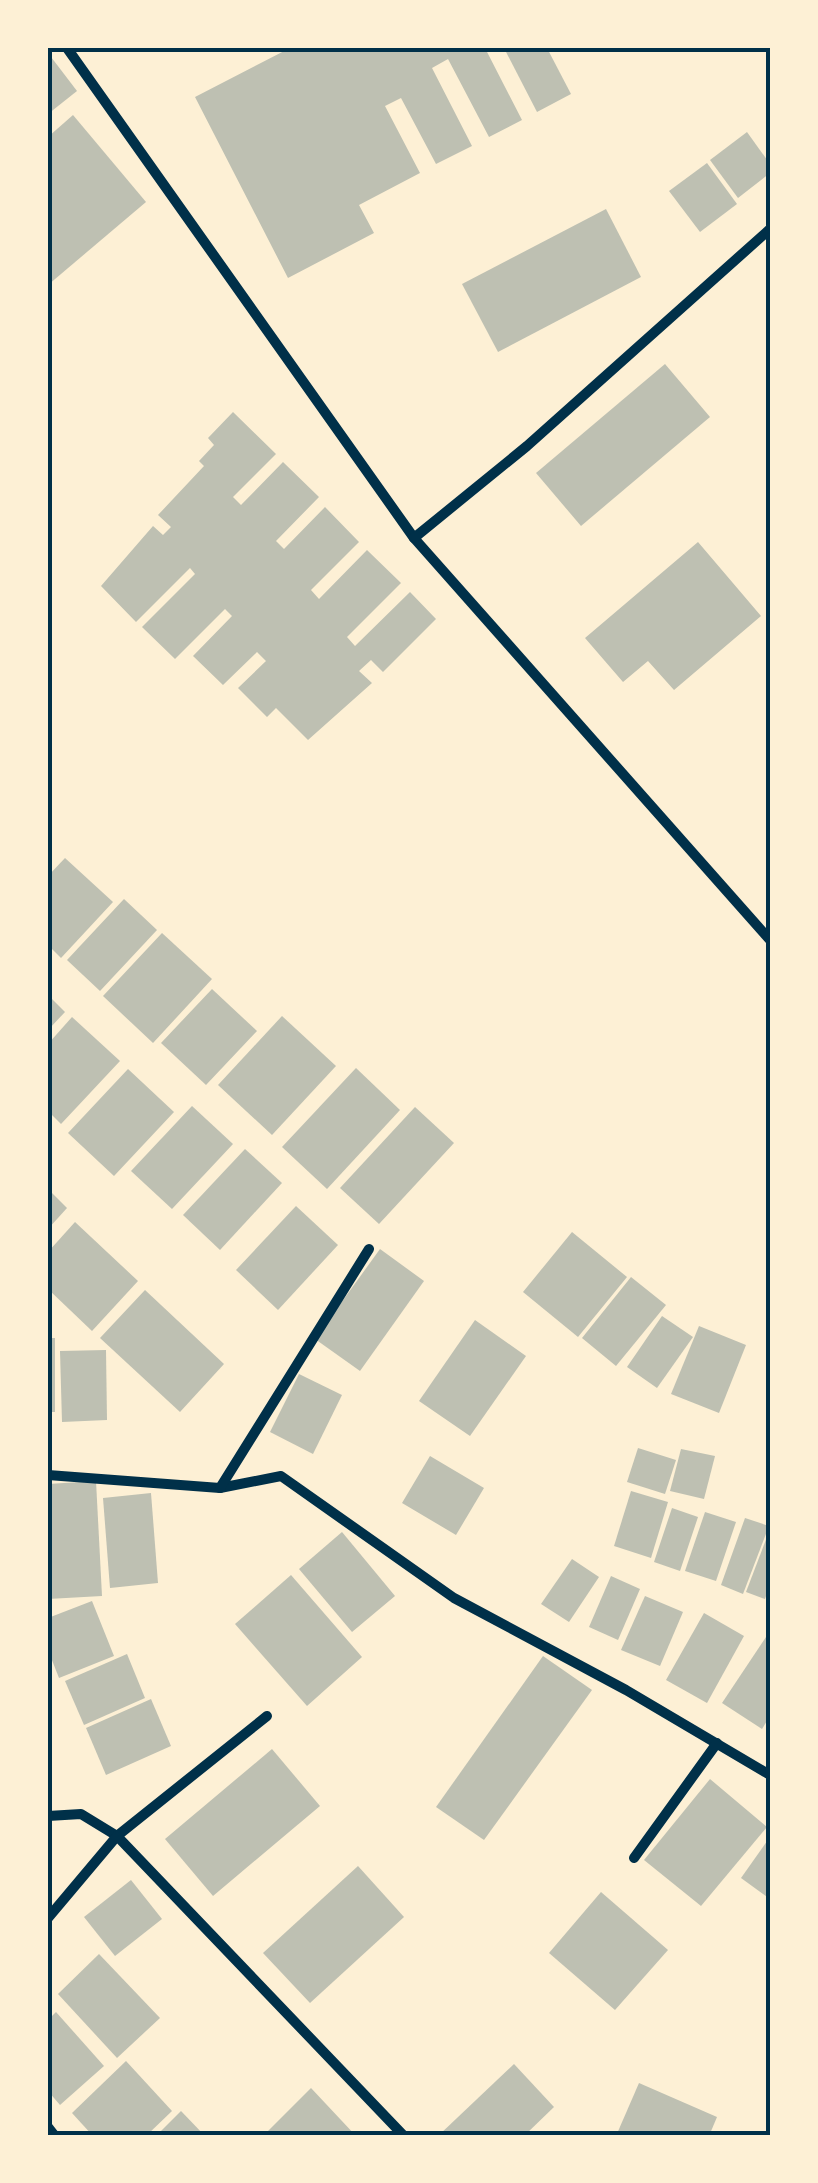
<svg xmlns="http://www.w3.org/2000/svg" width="818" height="2183" viewBox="0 0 818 2183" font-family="Inter,sans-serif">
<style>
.building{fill:#bec0b2}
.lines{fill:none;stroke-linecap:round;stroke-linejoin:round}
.minor{stroke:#003049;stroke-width:10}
.neatline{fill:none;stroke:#003049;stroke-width:4}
</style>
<rect width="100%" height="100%" fill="#fdf0d5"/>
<!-- building -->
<g class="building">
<path d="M290,48h195l37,72 -33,17 -41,-78 -16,9 40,78 -36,18 -35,-66 -16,8 35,67 -61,32 15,28 -86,45 -93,-181z"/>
<path d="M504,48h43l24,46 -34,18z"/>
<path d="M48,53l29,38 -29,23z"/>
<path d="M73,115l73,87 -98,83v-148z"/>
<path d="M747,132l23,32v9l-32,25 -28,-38z"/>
<path d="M707,163l30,41 -37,28 -31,-41z"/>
<path d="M606,209l35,68 -143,75 -36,-68z"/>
<path d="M665,364l45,53 -129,109 -45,-53z"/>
<path d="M233,412l43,42 -43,43 8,8 42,-43 36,35 -43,44 8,8 41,-42 34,35 -48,48 8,9 48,-49 34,33 -54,54 8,9 55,-54 26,27 -53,53 -12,-12 -12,11 13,12 -64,57 -32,-32 -9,9 -29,-29 28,-27 -9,-9 -34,33 -30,-29 39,-40 -7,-7 -50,50 -33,-32 53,-53 -5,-6 -54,54 -35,-36 52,-60 10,9 8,-8 -13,-12 46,-49 -5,-5 15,-16 -6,-7z"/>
<path d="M698,542l63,74 -87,74 -26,-29 -25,21 -38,-44z"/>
<path d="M65,858l48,44 -52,56 -13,-13v-69z"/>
<path d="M124,899l33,31 -57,61 -33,-31z"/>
<path d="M162,933l50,46 -59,64 -50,-47z"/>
<path d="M212,989l45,42 -51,54 -45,-42z"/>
<path d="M48,995l17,17 -17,18z"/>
<path d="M282,1016l54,50 -64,69 -54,-50z"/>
<path d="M72,1017l48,44 -59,63 -13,-13v-67z"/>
<path d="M356,1068l44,42 -73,79 -45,-42z"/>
<path d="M128,1069l46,43 -60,64 -46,-43z"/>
<path d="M192,1106l41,38 -61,65 -41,-38z"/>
<path d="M415,1107l39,36 -75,81 -39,-36z"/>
<path d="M245,1149l37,34 -62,67 -37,-35z"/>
<path d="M48,1189l19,19 -19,21z"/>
<path d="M296,1206l42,39 -60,65 -42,-40z"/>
<path d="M75,1222l63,59 -46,50 -44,-42v-37z"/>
<path d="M572,1232l55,45 -49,60 -55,-45z"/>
<path d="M380,1249l44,32 -64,90 -45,-32z"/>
<path d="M631,1277l35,28 -50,61 -34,-28z"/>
<path d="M145,1290l79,74 -44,48 -80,-74z"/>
<path d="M662,1316l31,21 -36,51 -30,-21z"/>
<path d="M475,1320l51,36 -56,80 -51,-35z"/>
<path d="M699,1326l47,19 -27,68 -48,-19z"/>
<rect x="48" y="1338" width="7" height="74"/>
<path d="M106,1350l1,70 -45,2 -2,-71z"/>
<path d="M299,1374l43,21 -29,59 -43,-22z"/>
<path d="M638,1448l38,12 -11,34 -38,-12z"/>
<path d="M681,1449l34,7 -11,43 -34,-8z"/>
<path d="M430,1456l54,32 -28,47 -54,-32z"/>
<path d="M96,1481l6,115 -54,3v-115z"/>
<path d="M631,1491l37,11 -17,56 -37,-12z"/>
<path d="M151,1493l7,90 -48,5 -7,-90z"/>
<path d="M672,1508l26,9 -18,54 -26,-9z"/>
<path d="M705,1512l31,10 -20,59 -31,-10z"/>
<path d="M745,1518l24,8 -26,68 -22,-9z"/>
<path d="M770,1529v55l-5,15 -19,-7z"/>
<path d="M342,1532l53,64 -43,36 -53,-63z"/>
<path d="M572,1559l27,18 -30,45 -28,-18z"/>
<path d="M291,1575l71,82 -55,49 -72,-82z"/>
<path d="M611,1576l29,13 -22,51 -29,-13z"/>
<path d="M645,1596l38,16 -23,54 -39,-16z"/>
<path d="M92,1601l22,55 -55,22 -11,-28v-32z"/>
<path d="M704,1613l40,23 -37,67 -41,-23z"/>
<path d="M770,1631v85l-8,13 -40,-26z"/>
<path d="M127,1654l18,44 -61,27 -19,-44z"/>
<path d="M543,1656l49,34 -108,150 -48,-33z"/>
<path d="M151,1699l20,47 -65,29 -20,-47z"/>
<path d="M272,1749l48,57 -107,90 -48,-57z"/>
<path d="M710,1779l57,48 -66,79 -57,-46z"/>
<path d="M770,1837v62l-29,-21z"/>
<path d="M358,1866l46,51 -94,86 -47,-50z"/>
<path d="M131,1880l31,39 -47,37 -31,-39z"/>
<path d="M601,1892l67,58 -53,60 -66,-57z"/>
<path d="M99,1954l61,64 -43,40 -59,-64z"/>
<path d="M56,2012l48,54 -44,39 -12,-14v-71z"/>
<path d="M126,2061l46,50 -26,25h-53l-21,-23z"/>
<path d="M514,2064l40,43 -30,29h-86z"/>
<path d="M639,2083l78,34 -8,19h-93z"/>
<path d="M311,2088l45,48h-93z"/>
<path d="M181,2111l24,25h-49z"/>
</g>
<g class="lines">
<!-- minor -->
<g class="minor">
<path d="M67,48l347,490 356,402"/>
<path d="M414,538l113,-92 243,-217"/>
<path d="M48,1475l172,13 61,-12 173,122 172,92 144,85"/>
<path d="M220,1488l149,-239"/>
<path d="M48,1816l33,-2 36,22 287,300"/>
<path d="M634,1858l83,-115"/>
<path d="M48,1918l69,-82 150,-120"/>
<path d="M48,2127l7,9"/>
</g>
</g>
<!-- border -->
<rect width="818" height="2183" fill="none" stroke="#fdf0d5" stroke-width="100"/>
<rect x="50" y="50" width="718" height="2083" class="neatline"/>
</svg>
